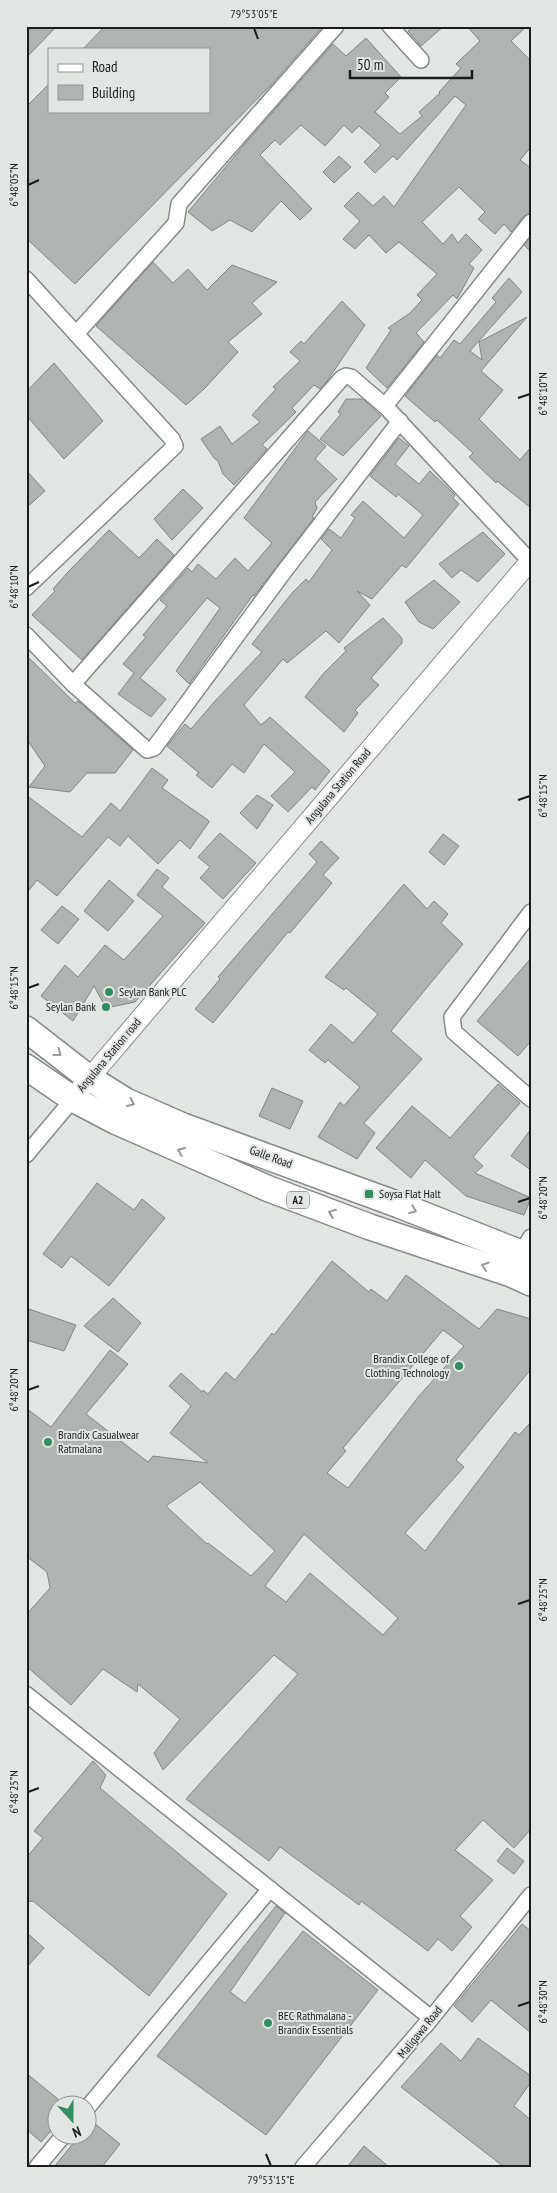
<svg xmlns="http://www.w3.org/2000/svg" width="557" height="2193" viewBox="0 0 557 2193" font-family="'PT Sans Narrow',sans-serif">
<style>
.building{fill:#afb4b1;stroke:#828784;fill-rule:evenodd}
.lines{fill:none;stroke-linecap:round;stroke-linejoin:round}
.minor-casing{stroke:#868b88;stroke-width:18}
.tertiary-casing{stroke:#868b88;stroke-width:21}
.trunk-casing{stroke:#868b88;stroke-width:28}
.minor{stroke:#fff;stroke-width:15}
.tertiary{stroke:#fff;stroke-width:19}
.trunk{stroke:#fff;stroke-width:25}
.oneway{stroke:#989999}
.ticks{fill:none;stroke:#1b1d1c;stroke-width:2}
.poi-dot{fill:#348d62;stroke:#e1e6e3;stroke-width:2}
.labels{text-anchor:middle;stroke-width:4;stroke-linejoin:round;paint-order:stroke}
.shield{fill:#e1e6e3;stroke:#565958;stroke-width:1}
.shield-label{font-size:11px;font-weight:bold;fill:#1b1d1c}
.street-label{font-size:12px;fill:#1b1d1c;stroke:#e1e6e3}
.poi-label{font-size:12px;fill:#1b1d1c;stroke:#e1e6e3;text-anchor:start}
.neatline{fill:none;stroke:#1b1d1c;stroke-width:2}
.ticks-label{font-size:12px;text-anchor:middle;fill:#1b1d1c}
</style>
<rect width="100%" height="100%" fill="#e1e6e3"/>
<!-- building -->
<g class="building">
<path d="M26,26h31l-31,32z"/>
<path d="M105,26h218l-53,60 -195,198 -49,-46v-131l23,-23v27h160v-62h-126z"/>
<path d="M414,26h30l-23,20 -13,-15z"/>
<path d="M467,26h60l-16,15 20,20v86l-11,13 11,8v45l-7,3 -13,16 -7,-8 -9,10 -17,-15 7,-7 -26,-25 -37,35 21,22 9,-10 6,9 8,-9 16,16 -13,14 5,4 -17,31 -4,-4 -37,38 8,9 -37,46 -21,-20 25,-38 -3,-2 22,-15 12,-13 -5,-5 20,-21 -38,-32 -13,11 -17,-18 -14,14 -12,-10 17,-18 -16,-15 14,-14 15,14 11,-10 10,11 72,-102 -11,-9 -58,64 -4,-4 -18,17 -11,-11 17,-17 -22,-19 -7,7 -8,-8 -19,21 -24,-21 -21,20 -5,-5 -15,15 52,54 -12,11 -19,-19 -29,31 -22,-12 -18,11 -24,-19 61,-73 84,-95 13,12 20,-18 35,39 -16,16 4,4 -14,15 25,22 22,-18 -3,-4 21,-19 -1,-1 22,-24 -5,-4 24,-23z"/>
<path d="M339,156l12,11 -17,16 -11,-11z"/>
<path d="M531,237v15l-7,-7z"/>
<path d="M153,262l20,21 15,-14 19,21 25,-25 45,17 -25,21 10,11 -34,28 10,10 -34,37 -18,16 -90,-79z"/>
<path d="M509,278l13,14 -52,59 12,9 -3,-18 48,-25 -46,54 22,19 -24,29 41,41 11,-13v61l-34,-27 -1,2 -27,-26 4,-4 -36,-33 -2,2 -30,-26 32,-41 3,3 14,-18 6,4 36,-42 -4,-4z"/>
<path d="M342,301l23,24 -38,56 -7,8 -6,-4 -22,23 4,4 -34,33 5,4 -33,36 -11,-11 -5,-13 -4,-3 -13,-19 19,-13 12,18 28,-22 -8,-7 24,-26 -3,-2 27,-26 -10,-9 11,-11 3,3z"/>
<path d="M54,363l49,58 -39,38 -38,-44v-23z"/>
<path d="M346,399h17l18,17 -38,40 -23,-17 21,-25 -3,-2z"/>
<path d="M308,431l18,15 -11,13 22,20 -22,23 2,6 -5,9 2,1 -60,78 -1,-1 -64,89 -13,-13 44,-63 -13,-10 -67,80 26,21 -15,18 -33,-23 16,-21 -11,-9 23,-27 -3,-2 24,-29 -7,-6 28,-32 4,4 6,-8 18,15 19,-21 13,13 24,-28 -28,-25z"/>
<path d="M399,438l10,8 -14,18 24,20 11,-13 25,24 -2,3 6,6 -53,64 -4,-3 -30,34 -15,-8 13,14 -31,38 -13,-12 -39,32 -4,-4 -39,46 17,20 9,-8 60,54 -15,19 -3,-3 -24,25 -17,-16 24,-24 -31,-28 -20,29 -12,-9 -20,24 -16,-13 3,-2 -32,-27 18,-22 6,5 24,-28 47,-49 -10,-8 40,-51 14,-14 3,3 23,-32 -11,-11 8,-10 12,9 14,-20 -4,-3 12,-14 41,37 19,-23 -25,-21 -2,3 -26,-21z"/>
<path d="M26,470l19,21 -19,17z"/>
<path d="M183,489l20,19 -31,32 -18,-21z"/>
<path d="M109,530l30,28 18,-19 17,16 -92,105 -50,-45 23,-24 -2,-2 15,-17z"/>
<path d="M483,532l22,22 -27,28 -17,-12 -9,8 -13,-14z"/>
<path d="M434,580l26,22 -27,27 -14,-7 -14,-20z"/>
<path d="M383,618l19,20v5l-31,35 8,7 -24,25 3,3 -14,19 -39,-35 18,-23 23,-23 -2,-3z"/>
<path d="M26,655l49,48 3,-2 55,49 -18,23h-28l-17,19 -41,-5 16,-21 -19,-28z"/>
<path d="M152,768l16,12 -6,8 46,32 1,2 -19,27 -10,-9 -22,24 -30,-28 -8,10 -12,-9 -51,59 -20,-16 -11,14v-99l56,42 29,-34 9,8z"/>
<path d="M257,795l16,10 -16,24 -17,-16z"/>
<path d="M220,833l36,30 -33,36 -23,-21 10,-11 -12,-10z"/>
<path d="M443,834l16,12 -15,19 -15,-13z"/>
<path d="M321,841l18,17 -16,17 9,8 -42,50 -2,-1 -75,91 -18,-14 25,-30 -2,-2 99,-115 -8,-8z"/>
<path d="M157,869l12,9 -7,9 43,36 -70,79 -29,6 -12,-22 -21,35 -32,-25 24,-31 13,12 27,-32 19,15 39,-44 -26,-21z"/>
<path d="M109,880l25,21 -26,30 -24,-20z"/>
<path d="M404,884l23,25 7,-8 14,13 -7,9 22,21 -72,87 31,28 -58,64 11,10 -18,26 -39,-22 22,-35 4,4 16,-19 -32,-27 -3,3 -16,-13 22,-26 22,19 25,-29 -32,-26 -2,2 -19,-13z"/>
<path d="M62,906l17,13 -21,25 -17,-14z"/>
<path d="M531,958v83l-13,15 -41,-35z"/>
<path d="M498,1084l22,19 -47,54 10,9 -8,7 56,25 -7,17 -58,-19 -41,-36 -14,18 -35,-30 36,-42 38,32z"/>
<path d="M272,1088l31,13 -13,28 -31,-13z"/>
<path d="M531,1129v41l-20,-14z"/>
<path d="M97,1183l37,27 8,-11 23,19 -56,68 -38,-30 -9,12 -19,-14z"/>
<path d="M332,1261l37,31 2,-3 16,12 19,-26 73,54 18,-20 34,10v50l-75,91 8,7 -59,66 20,18 90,-119 4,3 12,-13v407l-17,19 -31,-28 -28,30 38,30 -33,36 12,11 -20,24 -14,-12 -10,12 -67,-50 -2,4 -79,-58 -11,14 -83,-62 112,-125 -24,-19 -111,115 -9,-17 26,-34 -42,-35 -1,8 -34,-23 -32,36 -45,-39v-51l24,-27 -3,-16 -21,-16v-148l25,19 59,-77 18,14 -42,50 62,48 5,-6 55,7 -38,-30 21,-27 -22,-20 12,-13 21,19 1,-2 5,4 18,-22 9,8 37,-47 2,2zM443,1330l21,16 -45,50 -71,92 -21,-15 19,-22 -3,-3zM200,1482l75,69 -24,25 -43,-33 -1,1 -41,-38zM304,1534l94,84 -15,17 -73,-62 -24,29 -21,-16z"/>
<path d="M113,1298l28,25 -23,29 -34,-26z"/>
<path d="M26,1308l50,17 -12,26 -38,-11z"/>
<path d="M93,1761l13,14 -6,13 127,106 -78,102 -116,-95 -7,1v-44l17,-20 -9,-7z"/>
<path d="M507,1848l17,13 -10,13 -17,-13z"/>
<path d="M276,1906l9,7 -55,79 15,11 58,-72 75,59 -112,145 -109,-79z"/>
<path d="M522,1924l9,7v102l-40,-33 -19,22 -18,-16z"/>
<path d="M26,1932l18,16 -18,20z"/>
<path d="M478,2038l53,38v6l-17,24 17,14v47h-27l-103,-80 40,-44 20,18z"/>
<path d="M26,2073l32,26v24l-17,19 -15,-13z"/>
<path d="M88,2118l32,26 -18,23h-48l25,-31h9z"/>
<path d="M364,2146l25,21h-42z"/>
</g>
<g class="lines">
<!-- minor casing -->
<g class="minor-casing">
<g id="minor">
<path d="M390,26l31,34"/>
<path d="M26,279l146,160 3,7 -149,142"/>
<path d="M76,334l100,-111 3,-19 157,-178"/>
<path d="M385,406l146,-184"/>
<path d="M26,635l47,49 74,66 7,-2 129,-175 117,-152"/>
<path d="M73,684l269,-306 4,-2 5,1 34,29 145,155"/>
<path d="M531,912l-79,105 2,15 77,67"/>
<path d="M26,1155l47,-56"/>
<path d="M517,1259l14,-22"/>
<path d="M26,1694l405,324 -128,149"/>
<path d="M425,2026l106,-131"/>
<path d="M88,2107l182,-218"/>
<path d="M37,2167l26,-31"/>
</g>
</g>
<!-- tertiary casing -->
<g class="tertiary-casing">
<path id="tertiary" d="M81,1088l450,-528"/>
</g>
<!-- trunk casing -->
<g class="trunk-casing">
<g id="trunk">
<path d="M26,1029l63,49 37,23 57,25 216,79 132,52"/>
<path d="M26,1067l47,32 42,22 154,68 101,38 141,47 20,9"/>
</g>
</g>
<!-- minor -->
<use href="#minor" class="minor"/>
<!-- tertiary -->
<use href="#tertiary" class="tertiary"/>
<!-- trunk -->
<use href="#trunk" class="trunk"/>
</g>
<!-- one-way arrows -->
<defs><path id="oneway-chevron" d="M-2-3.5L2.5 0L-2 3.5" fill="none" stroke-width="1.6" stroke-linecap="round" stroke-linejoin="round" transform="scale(1.25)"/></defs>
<g class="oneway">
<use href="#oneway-chevron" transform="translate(58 1053) rotate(38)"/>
<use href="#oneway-chevron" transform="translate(131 1103) rotate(25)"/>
<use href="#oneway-chevron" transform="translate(181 1151) rotate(-157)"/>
<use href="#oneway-chevron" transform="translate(413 1210) rotate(22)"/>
<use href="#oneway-chevron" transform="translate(332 1213) rotate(-159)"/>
<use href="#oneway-chevron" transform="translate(485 1266) rotate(-162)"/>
</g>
<!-- ticks -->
<path class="ticks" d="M254,28l4,11M28,185l11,-5M518,398l12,-4M28,587l11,-5M518,800l12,-4M28,988l11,-4M518,1202l12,-4M28,1390l11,-4M518,1604l12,-4M28,1792l11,-4M518,2006l12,-4M266,2154l5,12"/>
<!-- markers -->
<g class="poi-dot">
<circle cx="109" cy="992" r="5"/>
<circle cx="106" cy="1007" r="5"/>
<rect x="364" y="1189" width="10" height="10" rx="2.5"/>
<circle cx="459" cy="1366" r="5"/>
<circle cx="48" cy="1442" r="5"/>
<circle cx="268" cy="2023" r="5"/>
</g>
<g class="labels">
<!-- shield labels -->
<rect class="shield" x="287" y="1191.5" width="22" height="17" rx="4"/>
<g class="shield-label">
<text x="298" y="1204">A2</text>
</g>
<!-- street labels -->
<g class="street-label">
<text transform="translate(338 786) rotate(-50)" y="4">Angulana Station Road</text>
<text transform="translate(109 1055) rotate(-50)" y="4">Angulana Station road</text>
<text transform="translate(271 1157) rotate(20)" y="4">Galle Road</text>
<text transform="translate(420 2032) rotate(-51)" y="4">Maligawa Road</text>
</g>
<!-- poi labels -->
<g class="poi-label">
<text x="119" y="996">Seylan Bank PLC</text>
<text x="96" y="1011" text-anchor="end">Seylan Bank</text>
<text x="379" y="1198">Soysa Flat Halt</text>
<text x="449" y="1363" text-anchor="end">Brandix College of<tspan x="449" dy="14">Clothing Technology</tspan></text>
<text x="58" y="1439">Brandix Casualwear<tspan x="58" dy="14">Ratmalana</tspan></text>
<text x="278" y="2020">BEC Rathmalana -<tspan x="278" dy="14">Brandix Essentials</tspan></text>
</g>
</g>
<!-- border -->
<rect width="557" height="2193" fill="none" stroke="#e1e6e3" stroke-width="55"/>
<!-- legend -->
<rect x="48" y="48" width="162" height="65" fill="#e1e6e3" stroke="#929693"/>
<rect x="58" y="64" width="25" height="8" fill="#ffffff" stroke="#929693"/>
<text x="92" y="72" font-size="15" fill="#1b1d1c">Road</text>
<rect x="58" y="85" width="25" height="15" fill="#afb4b1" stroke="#929693"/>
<text x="92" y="98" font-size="15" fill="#1b1d1c">Building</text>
<!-- north arrow -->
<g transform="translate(72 2120) rotate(159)"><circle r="24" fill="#e1e6e3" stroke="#929693"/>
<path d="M0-4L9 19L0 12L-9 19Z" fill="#348d62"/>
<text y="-8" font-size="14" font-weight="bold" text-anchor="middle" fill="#1b1d1c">N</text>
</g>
<!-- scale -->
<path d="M350 70v8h122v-8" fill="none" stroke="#1b1d1c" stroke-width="2.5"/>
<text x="357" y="70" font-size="15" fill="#1b1d1c" stroke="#e1e6e3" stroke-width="4" paint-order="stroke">50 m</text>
<rect x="28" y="28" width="502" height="2138" class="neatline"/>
<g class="ticks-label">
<text x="254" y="18">79°53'05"E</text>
<text transform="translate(14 185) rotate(-90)" y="4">6°48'05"N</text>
<text transform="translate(543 394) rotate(-90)" y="4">6°48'10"N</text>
<text transform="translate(14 587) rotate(-90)" y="4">6°48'10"N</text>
<text transform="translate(543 796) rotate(-90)" y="4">6°48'15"N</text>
<text transform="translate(14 988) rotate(-90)" y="4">6°48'15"N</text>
<text transform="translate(543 1198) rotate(-90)" y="4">6°48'20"N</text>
<text transform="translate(14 1390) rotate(-90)" y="4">6°48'20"N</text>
<text transform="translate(543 1600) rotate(-90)" y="4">6°48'25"N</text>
<text transform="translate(14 1792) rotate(-90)" y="4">6°48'25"N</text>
<text transform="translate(543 2002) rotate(-90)" y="4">6°48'30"N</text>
<text x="271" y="2184">79°53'15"E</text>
</g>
</svg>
